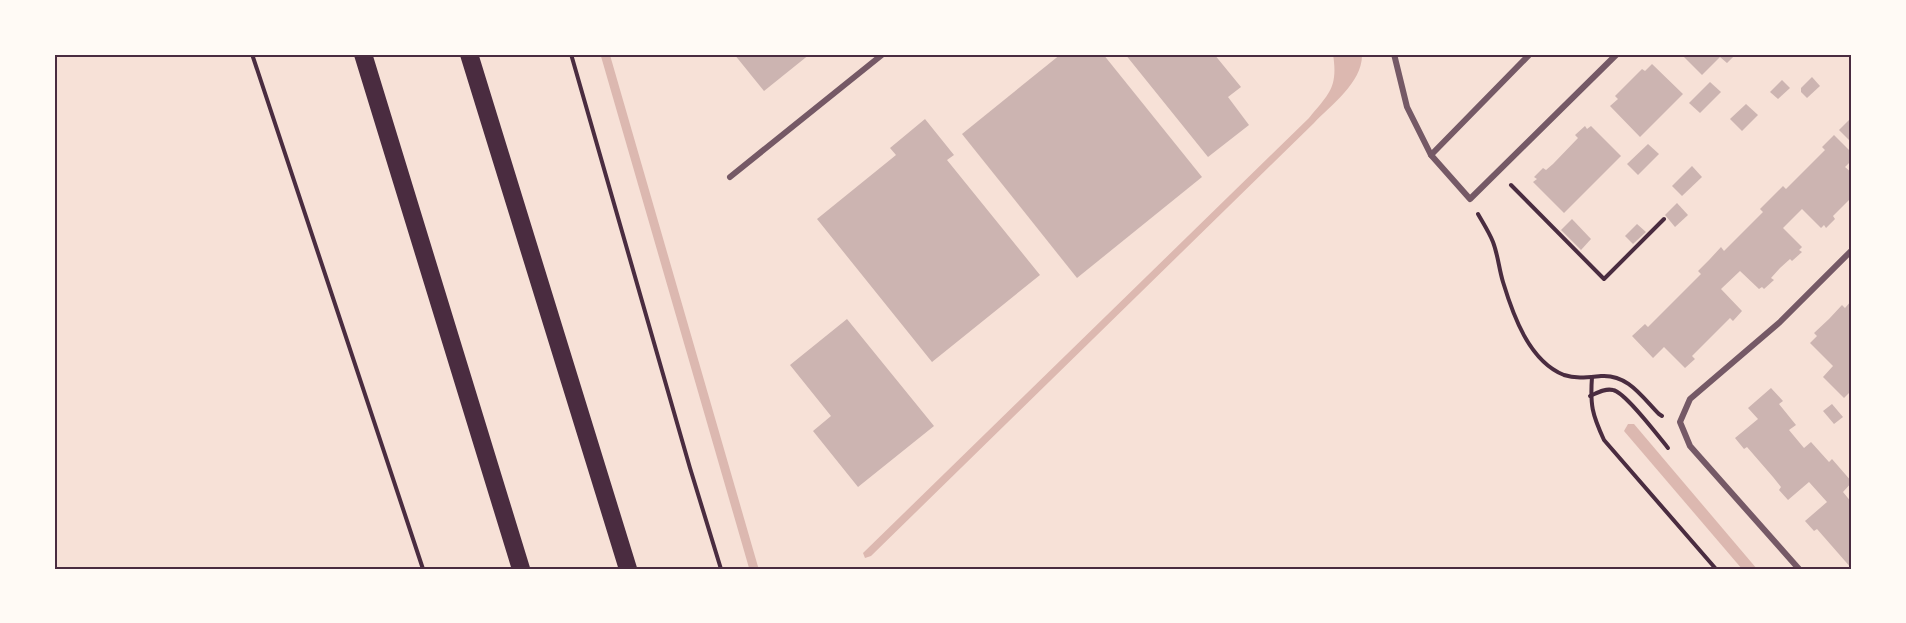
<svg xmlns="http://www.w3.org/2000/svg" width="1906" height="623" viewBox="0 0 1906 623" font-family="Roboto,sans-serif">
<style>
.water{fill:#dcb8b0}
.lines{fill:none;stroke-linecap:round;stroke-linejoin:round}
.stream{stroke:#dcb8b0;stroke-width:9}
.building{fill:#ccb4b1}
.path{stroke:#4a2c40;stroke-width:4}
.minor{stroke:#755966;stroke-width:6}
.motorway{stroke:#4a2c40;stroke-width:18}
.neatline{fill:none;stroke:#4a2c40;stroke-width:2}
</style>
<rect width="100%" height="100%" fill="#f7e1d7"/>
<!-- water -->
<g class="water">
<path d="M1333,54h29c1,28 -31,51 -48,69l-443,433 -6,2 -2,-5 446,-435c21,-25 29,-31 24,-64z"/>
<path d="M1628,424h6l123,145h-15l-118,-138z"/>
</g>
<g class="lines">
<!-- stream -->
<path class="stream" d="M605,54l149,515"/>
</g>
<!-- building -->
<g class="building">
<path d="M734,54h76l-46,37z"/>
<path d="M1061,54h42l99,123 -125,101 -115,-144z"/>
<path d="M1125,54h89l27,33 -13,10 21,28 -41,32z"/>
<path d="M1681,54h55l-9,9 -7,-6 -18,18z"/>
<path d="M1652,64l31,30 -43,43 -30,-31 8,-7 -3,-3 27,-27 3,2z"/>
<path d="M1812,77l8,9 -13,12 -6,-6v-4z"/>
<path d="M1782,80l8,8 -12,11 -8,-7z"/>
<path d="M1710,82l11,10 -21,21 -11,-10z"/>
<path d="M1746,104l12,11 -16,16 -12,-12z"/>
<path d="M1852,117v26l-13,-13z"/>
<path d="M925,119l29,36 -7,5 93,115 -108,87 -115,-143 79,-64 -6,-7z"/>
<path d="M1585,126l2,3 4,-3 30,30 -57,57 -31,-31 4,-3 -3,-2 9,-9 3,2 7,-6 25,-26 -3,-3z"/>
<path d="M1834,135l18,18v7l-7,7 7,6v24l-19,19 2,3 -9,9 -2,-3 -3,3 -19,-19 -19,19 19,19 -3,3 3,2 -10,9 -2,-2 -10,9 -9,10 3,2 -10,9 -2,-2 -3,2 -19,-18 -19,18 21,22 -9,10 -3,-3 -38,38 3,3 -10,9 -21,-21 -11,11 -21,-22 13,-12 3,3 53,-53 -3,-3 12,-12 11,-12 3,4 39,-39 -3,-3 23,-23 3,3 39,-39 -3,-3z"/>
<path d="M1648,144l11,10 -21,21 -11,-11z"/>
<path d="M1692,166l10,11 -20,19 -10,-10z"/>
<path d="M1677,203l11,12 -13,12 -10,-12z"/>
<path d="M1572,219l19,20 -10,11 -20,-20z"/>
<path d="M1637,224l9,8 -13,12 -8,-8z"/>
<path d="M1852,300v90l-8,8 -21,-21 10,-11 -23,-23 7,-7 -3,-3 15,-14 13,-14 3,3z"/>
<path d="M847,319l87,107 -76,61 -45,-56 18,-15 -41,-51z"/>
<path d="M1771,388l12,13 -4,3 17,21 -7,5 15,18 7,-6 18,20 3,-3 20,23 -9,10 9,11v66l-35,-40 -3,2 -9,-10 22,-19 -18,-20 -21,18 -9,-10 2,-3 -8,-10 -26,-30 -3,2 -9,-11 23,-19 -10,-11z"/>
<path d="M1832,404l11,13 -9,7 -11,-13z"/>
</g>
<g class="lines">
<!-- path -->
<g class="path">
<path d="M252,54l171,515"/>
<path d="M571,54l119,414 31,101"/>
<path d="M1511,185l93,94 60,-60"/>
<path d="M1478,214c5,9 11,18 15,28 5,13 6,27 10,40 10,33 26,79 61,93 12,4 25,2 37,1 27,-2 41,21 58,38l3,2"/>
<path d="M1592,377c-2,28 0,37 12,63l112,129"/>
<path d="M1590,396c7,-3 15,-8 23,-6 12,2 46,47 55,58"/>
</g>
<!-- minor -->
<g class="minor">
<path d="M1394,54l13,53 24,48"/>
<path d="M1530,54l-99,101 39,44 147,-145"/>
<path d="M730,177l153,-123"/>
<path d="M1799,569l-109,-123 -10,-24 10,-23 90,-77 72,-72"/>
</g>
<!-- motorway -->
<g class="motorway">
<path d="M363,54l158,515"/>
<path d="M469,54l159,515"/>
</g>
</g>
<!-- border -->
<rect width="1906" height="623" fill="none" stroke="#fffaf5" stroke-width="111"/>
<rect x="56" y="56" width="1794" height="512" class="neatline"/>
</svg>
